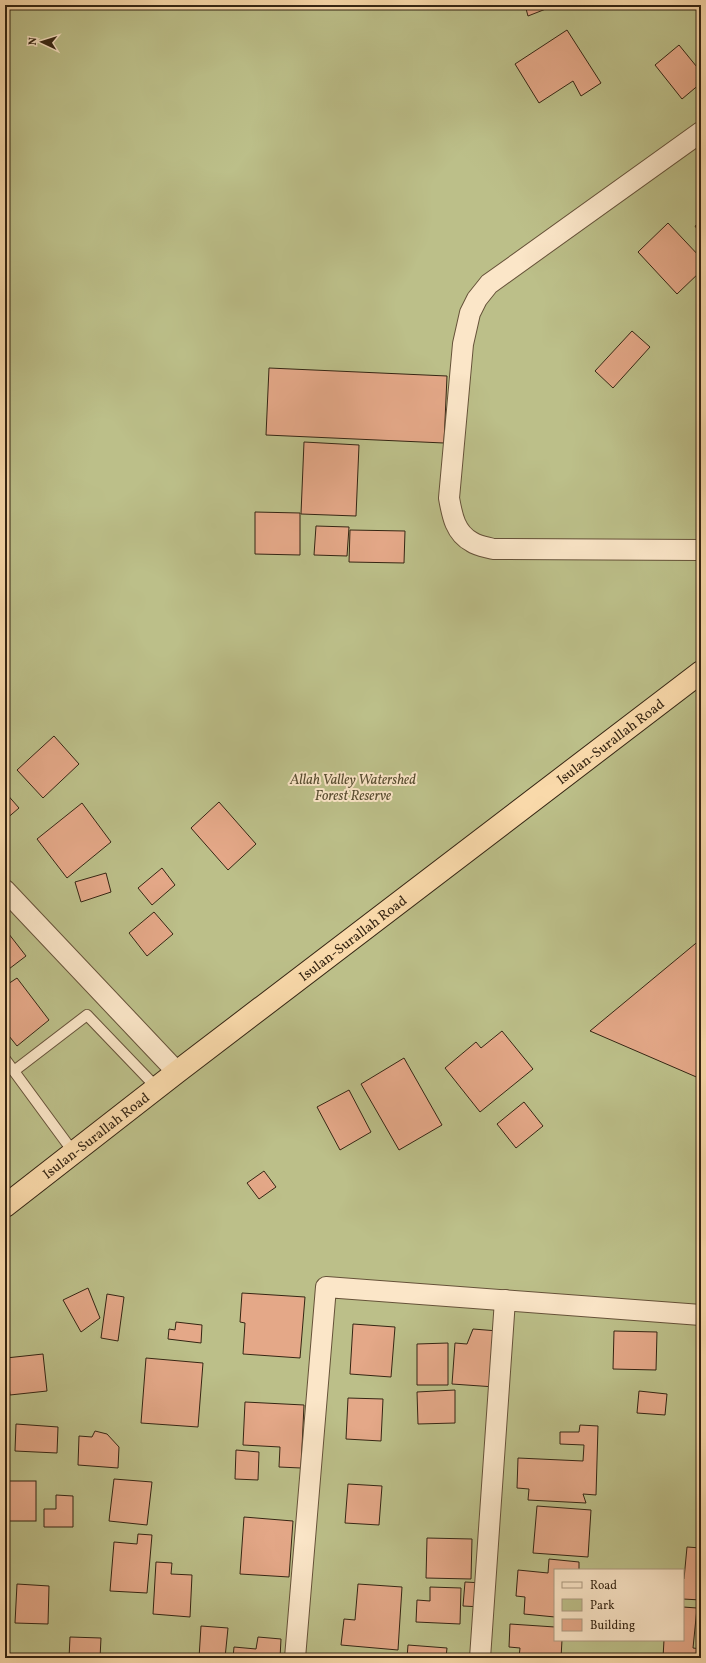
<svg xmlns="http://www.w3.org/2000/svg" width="706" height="1663" viewBox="0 0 706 1663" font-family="Vollkorn,serif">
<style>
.green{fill:#bcbf89;stroke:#78724e;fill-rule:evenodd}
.building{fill:#e4a888;stroke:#352513}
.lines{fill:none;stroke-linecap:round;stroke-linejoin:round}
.lane-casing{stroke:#665239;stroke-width:12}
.street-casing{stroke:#665239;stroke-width:22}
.highway-casing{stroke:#352513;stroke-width:24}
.lane{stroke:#fbe6c8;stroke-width:10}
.street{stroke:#fbe6c8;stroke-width:20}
.highway{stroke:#f9d9aa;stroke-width:22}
.labels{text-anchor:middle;stroke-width:4;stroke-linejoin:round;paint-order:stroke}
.street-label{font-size:14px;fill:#352513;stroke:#fbe6c8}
.park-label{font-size:14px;font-style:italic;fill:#574c30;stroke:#fbe6c8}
</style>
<rect width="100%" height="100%" fill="#f9d9aa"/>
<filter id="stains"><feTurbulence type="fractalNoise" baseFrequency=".005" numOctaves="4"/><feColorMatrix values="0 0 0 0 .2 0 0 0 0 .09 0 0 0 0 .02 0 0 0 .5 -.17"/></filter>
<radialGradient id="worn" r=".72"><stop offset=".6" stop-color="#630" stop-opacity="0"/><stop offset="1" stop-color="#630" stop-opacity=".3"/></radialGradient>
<!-- green -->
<path class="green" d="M5,5h696v1653h-696zM555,1570h128v70h-128z"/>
<!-- building -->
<g class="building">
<path d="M525,5h31l-28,11z"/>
<path d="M567,30l34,53 -20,13 -8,-15 -34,22 -24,-39z"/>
<path d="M679,45l22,27v11l-19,16 -27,-34z"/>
<path d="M701,222v13l-6,-9z"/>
<path d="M668,223l33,35v13l-24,23 -39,-42z"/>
<path d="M632,331l18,16 -37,41 -18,-17z"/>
<path d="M269,368l178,8 -3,67 -178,-8z"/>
<path d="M304,442l55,3 -3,71 -55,-2z"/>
<path d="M255,512l45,1v42l-45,-1z"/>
<path d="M316,526l33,1 -2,29 -33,-1z"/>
<path d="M350,530l55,1 -1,32 -55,-1z"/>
<path d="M54,736l25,28 -36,34 -26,-28z"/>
<path d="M5,792l14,16 -14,12z"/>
<path d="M219,802l37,42 -28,26 -37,-42z"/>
<path d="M82,803l29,39 -44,36 -30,-39z"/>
<path d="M162,868l13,17 -23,20 -14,-17z"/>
<path d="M106,873l5,19 -30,10 -6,-20z"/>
<path d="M154,912l19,22 -26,22 -18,-23z"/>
<path d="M5,929l21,27 -21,16z"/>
<path d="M701,939v140l-111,-48z"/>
<path d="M17,978l32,42 -32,26 -12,-15v-45z"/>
<path d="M502,1031l31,38 -53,43 -35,-44 31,-26 5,6z"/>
<path d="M404,1058l38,67 -43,25 -38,-66z"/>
<path d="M349,1090l22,42 -31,18 -23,-43z"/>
<path d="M524,1102l19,24 -27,22 -19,-24z"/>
<path d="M264,1171l12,16 -17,12 -12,-16z"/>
<path d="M88,1288l12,30 -19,14 -18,-32z"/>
<path d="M242,1293l63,4 -5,61 -57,-4 2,-31 -5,-1z"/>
<path d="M107,1294l17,3 -6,44 -17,-3z"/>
<path d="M176,1322l26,3 -1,18 -33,-4 1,-10 6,1z"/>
<path d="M353,1324l42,3 -4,50 -41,-3z"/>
<path d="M473,1329l25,2 -3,56 -43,-3 3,-41 12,1z"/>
<path d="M614,1331l43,1 -1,38 -43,-1z"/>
<path d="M448,1343v42h-31v-41z"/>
<path d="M43,1354l4,37 -37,4 -4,-37z"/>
<path d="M146,1358l57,5 -5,64 -57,-4z"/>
<path d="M455,1390v33l-37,1 -1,-32z"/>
<path d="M639,1391l28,3 -2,21 -28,-2z"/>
<path d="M348,1398l35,1 -2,42 -35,-2z"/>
<path d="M245,1402l59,3 -3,63 -22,-1 1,-20 -37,-2z"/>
<path d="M16,1424l42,3 -1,26 -42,-2z"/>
<path d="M580,1425l18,1 -2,69 -13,-1 3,9 -58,-3 1,-11 -12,-1 1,-30 65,3 1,-16 -24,-1v-12h19z"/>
<path d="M95,1431l12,3 12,13 -1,21 -40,-3 1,-29 13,1z"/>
<path d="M236,1450l23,2 -1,28 -23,-1z"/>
<path d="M114,1479l38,3 -5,43 -38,-4z"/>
<rect x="5" y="1481" width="31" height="40"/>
<path d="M348,1484l34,2 -3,39 -34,-2z"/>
<path d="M56,1495l17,1v31h-29v-18h12z"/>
<path d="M537,1506l54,4 -3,47 -55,-4z"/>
<path d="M244,1517l49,4 -4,56 -49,-3z"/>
<path d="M138,1534l14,1 -5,58 -37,-2 4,-49 23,2z"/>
<path d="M427,1538l45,1 -1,40 -45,-1z"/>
<path d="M687,1547l14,1v52l-18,-1v-20h1z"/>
<path d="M549,1559l30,3v8h-24v47l-31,-3 1,-17 -9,-1 2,-26 30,3z"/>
<path d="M156,1562l16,1 -1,11 21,1 -2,42 -37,-3z"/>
<path d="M465,1582l18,1 -1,24 -19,-1z"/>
<path d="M17,1584l32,2 -1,38 -33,-1z"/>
<path d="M358,1584l44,3 -4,63 -57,-5 3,-26 11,1z"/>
<path d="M430,1587l31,1 -1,36 -44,-2 1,-22 13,1z"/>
<rect x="5" y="1589" width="4" height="37"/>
<path d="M683,1607l14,1 -4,40 8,1v9h-38l1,-18h19z"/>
<path d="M510,1624l45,3v13h7l-1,18h-42l1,-10 -11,-1z"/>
<path d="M201,1626l27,2 -3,30h-26z"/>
<path d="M70,1637l31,1 -1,20h-31z"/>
<path d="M258,1637l23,2 -1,19h-47l1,-11 22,2z"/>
<path d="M408,1645l39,3 -1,10h-39z"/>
</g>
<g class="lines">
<!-- lane casing -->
<g class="lane-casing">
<g id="lane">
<path d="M5,1059l69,94"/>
<path d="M14,1071l73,-56 70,73"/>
</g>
</g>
<!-- street casing -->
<g class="street-casing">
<g id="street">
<path d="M701,132l-212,152 -12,15 -7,14 -7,31 -14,154c3,17 6,35 23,44 6,4 14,5 21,7l208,1"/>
<path d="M5,890l172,182"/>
<path d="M295,1658l31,-371 375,28"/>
<path d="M480,1658l25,-358"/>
</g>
</g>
<!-- highway casing -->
<g class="highway-casing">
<g id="highway">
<path id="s1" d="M5,1206l172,-134 524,-400"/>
</g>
</g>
<!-- lane -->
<use href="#lane" class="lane"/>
<!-- street -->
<use href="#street" class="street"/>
<!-- highway -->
<use href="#highway" class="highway"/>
</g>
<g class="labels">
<!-- street labels -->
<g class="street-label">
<text dy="5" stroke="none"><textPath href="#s1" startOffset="763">Isulan-Surallah Road</textPath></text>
<text dy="5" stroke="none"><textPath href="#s1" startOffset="439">Isulan-Surallah Road</textPath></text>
<text dy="5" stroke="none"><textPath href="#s1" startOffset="115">Isulan-Surallah Road</textPath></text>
</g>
<!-- park labels -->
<g class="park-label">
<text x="353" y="784">Allah Valley Watershed<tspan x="353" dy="16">Forest Reserve</tspan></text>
</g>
</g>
<!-- margin -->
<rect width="706" height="1663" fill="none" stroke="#f9d9aa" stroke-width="20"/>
<rect x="6" y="6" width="694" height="1651" fill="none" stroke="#352513" stroke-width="2"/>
<rect x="10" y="10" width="686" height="1643" fill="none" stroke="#352513"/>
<!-- legend -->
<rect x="554" y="1569" width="130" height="72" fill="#fbe6c8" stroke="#ac9980"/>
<rect x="562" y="1582" width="20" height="6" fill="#fbe6c8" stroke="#ac9980"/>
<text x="590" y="1589" font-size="12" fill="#352513">Road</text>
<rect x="562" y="1599" width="20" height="12" fill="#bcbf89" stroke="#ac9980"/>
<text x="590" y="1609" font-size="12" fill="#352513">Park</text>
<rect x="562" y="1619" width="20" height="12" fill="#e4a888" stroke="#ac9980"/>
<text x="590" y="1629" font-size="12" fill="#352513">Building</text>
<!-- north arrow -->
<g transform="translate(42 42) rotate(274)" stroke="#fbe6c8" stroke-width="3" paint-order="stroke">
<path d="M0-3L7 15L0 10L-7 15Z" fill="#352513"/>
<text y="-6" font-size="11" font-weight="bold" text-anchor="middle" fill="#352513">N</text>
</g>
<rect width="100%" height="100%" filter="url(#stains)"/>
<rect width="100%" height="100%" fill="url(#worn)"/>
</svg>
